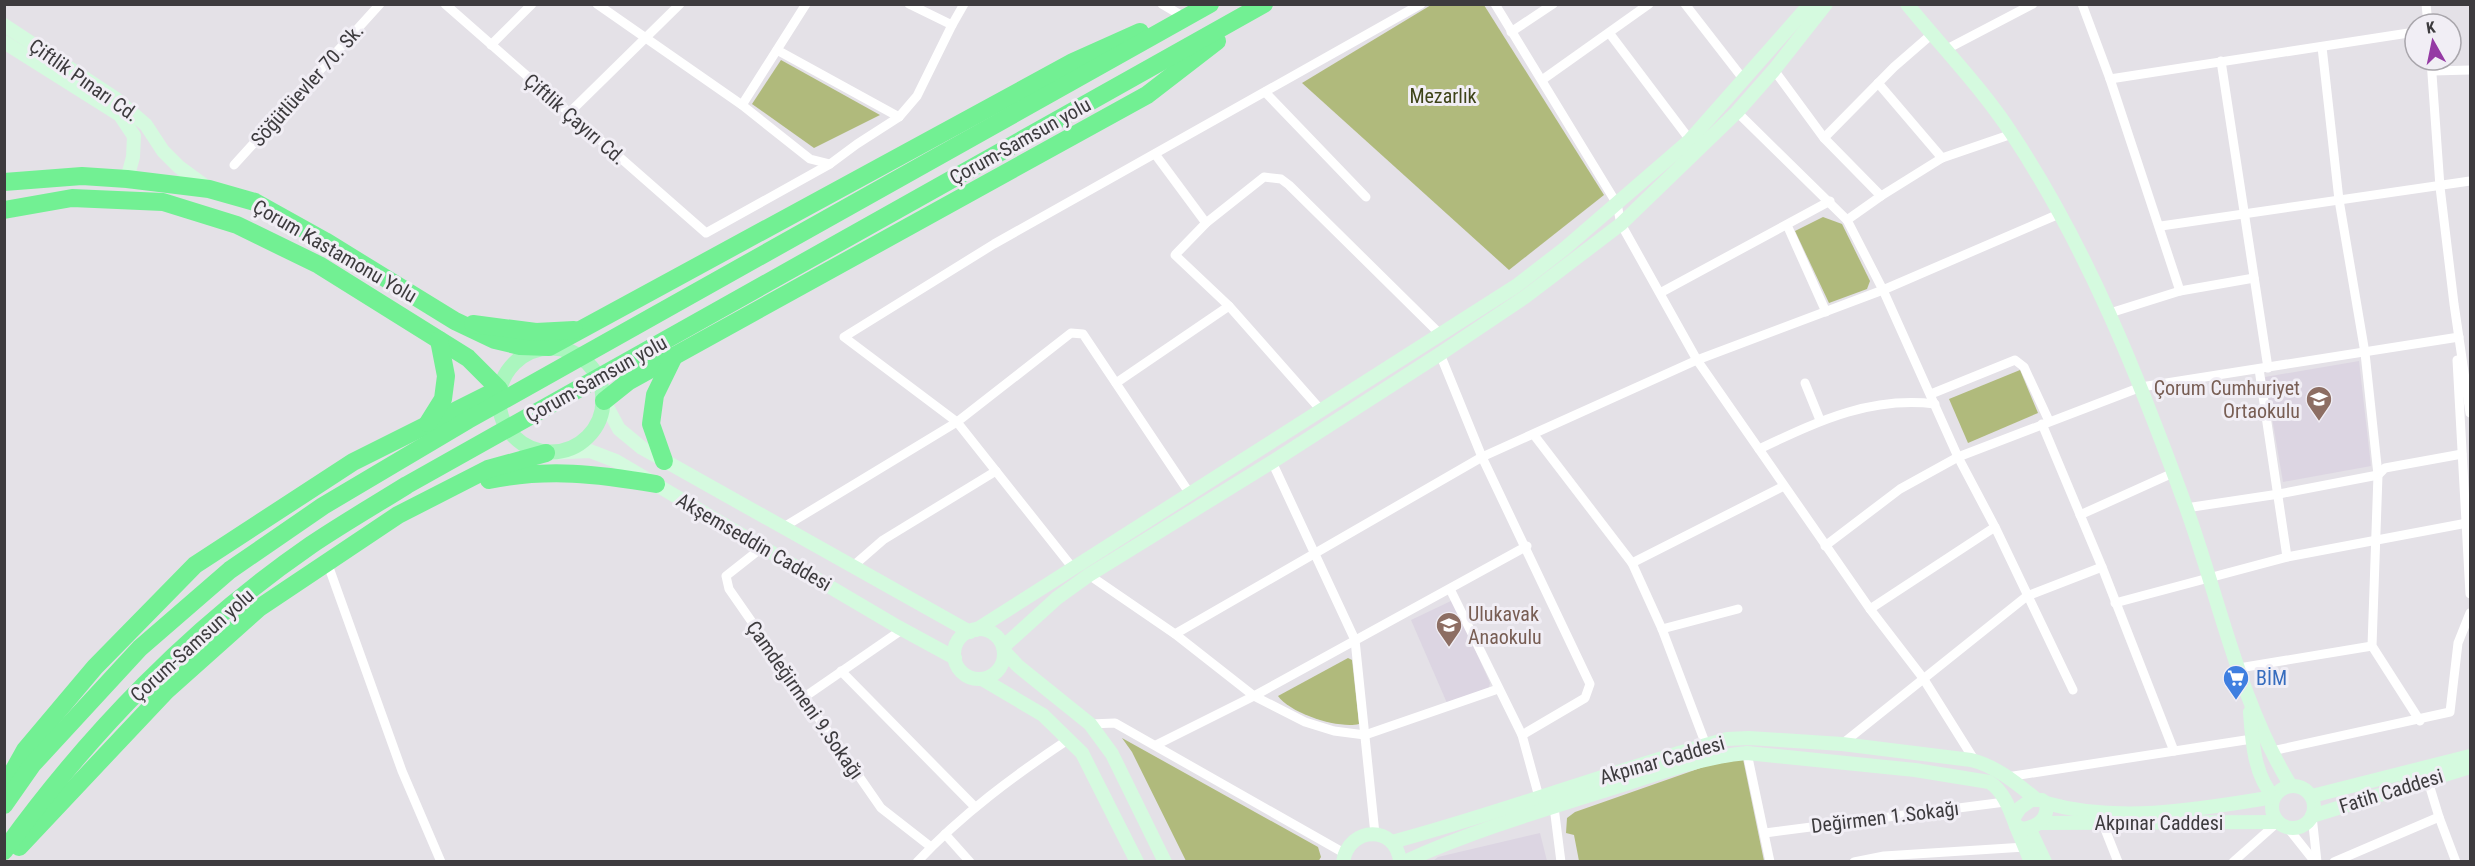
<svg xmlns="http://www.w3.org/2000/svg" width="2475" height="866" viewBox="0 0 2475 866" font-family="'Roboto Condensed',sans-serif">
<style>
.built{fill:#dcd5e2}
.green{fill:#b0ba7c}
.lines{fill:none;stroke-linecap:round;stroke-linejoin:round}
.street{stroke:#fff;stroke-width:9}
.secondary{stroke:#d5fadf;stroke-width:14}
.primary{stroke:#aaf6be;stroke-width:15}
.highway{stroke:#72f093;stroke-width:18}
.labels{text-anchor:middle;stroke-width:6;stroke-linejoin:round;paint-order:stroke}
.street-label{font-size:20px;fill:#3d3b3e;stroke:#f1eef5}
.park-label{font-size:20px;fill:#3d4318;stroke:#f1eef5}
.education-label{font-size:20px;fill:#785e54;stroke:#f1eef5;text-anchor:end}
.shop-label{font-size:20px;fill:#366cbe;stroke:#f1eef5;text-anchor:start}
</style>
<rect width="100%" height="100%" fill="#e4e1e7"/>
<!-- built -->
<g class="built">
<path d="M2359,361l12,105 -88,16 -18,-105z"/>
<path d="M1453,600l37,83 -1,5 -42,15 -36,-83z"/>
<path d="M1540,833l7,28h-114l5,-4z"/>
</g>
<!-- green -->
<g class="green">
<path d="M1431,5h53l120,190 -95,75 -207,-187z"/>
<path d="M781,60l99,55 -66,33 -62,-44z"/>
<path d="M1823,217l19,7 28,57 -3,8 -38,14 -34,-72z"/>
<path d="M2020,370l18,43 -70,30 -19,-44z"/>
<path d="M1348,658l4,2 7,64c-20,5 -68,-10 -81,-28z"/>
<path d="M1122,738l196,109 3,10 -3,5 -132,-1 -54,-109z"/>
<path d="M1743,759l21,102h-185l-5,-26 -8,-2 1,-15 8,-6 134,-47z"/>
</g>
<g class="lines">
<!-- street -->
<g class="street">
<path d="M445,4l261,229 124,-69 27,-20 42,-27 18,-21 35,-71"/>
<path d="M597,4l145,101 68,54 20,5"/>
<path d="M909,4l43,21 12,-21"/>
<path d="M1162,4l17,10"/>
<path d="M1495,4l122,200 4,20 76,136 173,249 53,69 52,83"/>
<path d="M1685,4l59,76"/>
<path d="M2082,4l28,75 70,212"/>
<path d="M2426,4l2,20"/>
<path d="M1511,32l42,-28"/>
<path d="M1610,34l80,106"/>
<path d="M491,45l41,-41"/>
<path d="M2322,47l17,153 26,153 13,122 -6,171 48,75"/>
<path d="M777,50l122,67"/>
<path d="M1945,50l88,-46"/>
<path d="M2431,60l9,127 14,117 16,109"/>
<path d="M2221,61l47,307"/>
<path d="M1774,70l50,68 57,58"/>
<path d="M2433,71l37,-1"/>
<path d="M2110,79l305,-47"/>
<path d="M1542,80l107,-76"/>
<path d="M1878,83l64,75"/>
<path d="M1265,92l101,105"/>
<path d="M742,105l64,-101"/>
<path d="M1737,112l110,108 36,70 75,167 37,70 78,163"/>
<path d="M569,113l111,-109"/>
<path d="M1824,138l70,-71 38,-33"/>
<path d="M1155,154l51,69"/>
<path d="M234,165l146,-161"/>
<path d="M1847,220l34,-24 61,-38 70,-24"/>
<path d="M1787,225l39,87"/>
<path d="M2161,226l309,-45"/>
<path d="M1660,293l170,-92"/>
<path d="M2110,313l70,-22 74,-13"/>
<path d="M1440,354l42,103 108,227 -5,14 -63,37"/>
<path d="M2457,360l13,234"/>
<path d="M2259,369l28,188"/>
<path d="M1116,383l113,-77"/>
<path d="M1805,383l15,37"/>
<path d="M1931,394l84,-34 9,7 25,54"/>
<path d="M1320,409l-91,-103 -54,-51 31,-32 58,-46 17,2 8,6 151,149"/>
<path d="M2042,424l60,143 72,184"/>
<path d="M1534,435l98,128 30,66 44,116"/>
<path d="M1759,449c58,-27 110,-53 176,-45"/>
<path d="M1272,462l83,178 20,194"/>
<path d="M2186,508l93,-14 99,-19 7,-7 77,-14"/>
<path d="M2080,515l93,-42"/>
<path d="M782,528l175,-106 114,-89 12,1 107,160"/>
<path d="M764,546l-38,30 3,13 152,219 50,39"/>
<path d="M1825,546l75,-57 58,-32 183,-70 318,-50"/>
<path d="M327,562l75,209 39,91"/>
<path d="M1632,563l152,-77"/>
<path d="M852,567l31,-27 113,-69"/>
<path d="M1072,567l-115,-145 -113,-85 150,-93 427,-240"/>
<path d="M1089,575l86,59 79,62 51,26 29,9 31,4 133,-46"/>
<path d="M1450,589l72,146 17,62"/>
<path d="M2115,603l172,-46 180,-34"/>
<path d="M1870,609l125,-82"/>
<path d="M1662,629l76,-20"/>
<path d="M1175,634l307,-177 215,-97 186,-70 176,-76"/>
<path d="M2239,668l133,-22"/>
<path d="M841,671l134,136"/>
<path d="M803,698l100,-69"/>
<path d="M1090,724l25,-1 229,130"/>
<path d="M1842,744l185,-148 75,-29"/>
<path d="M1156,745l98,-49 273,-150"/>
<path d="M2272,751l178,-39 8,-69 12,-30"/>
<path d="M1747,753l23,109"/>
<path d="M2007,777l245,-38"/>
<path d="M2428,781l11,36 17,45"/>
<path d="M1554,807l7,55"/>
<path d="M2312,816l5,46"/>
<path d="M2103,824l15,38"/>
<path d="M2288,828l27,34"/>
<path d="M1765,833l240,-31"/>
<path d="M945,834l25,28"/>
<path d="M917,862c45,-48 98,-87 152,-123"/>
<path d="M1854,862l30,-6 141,-9"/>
<path d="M2233,862l45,-40"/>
<path d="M2334,862l105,-45"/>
</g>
<!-- secondary -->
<g class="secondary">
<path d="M1907,4c35,43 75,84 105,130 76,115 127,244 174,373 33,91 54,197 105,279"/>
<path d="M4,25l111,73 31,27 17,26 16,16 30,22"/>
<path d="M4,42l116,73 14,21 -1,21 -6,22"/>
<path d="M604,401l15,28 23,19 328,184"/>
<path d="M546,453l44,-2 26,10 282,166 57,31"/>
<circle cx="979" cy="654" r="25"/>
<path d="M976,630l540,-344 48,-37 126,-109 120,-136"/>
<path d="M1003,647l54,-49 32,-23 183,-113 168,-108 85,-57 96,-73 116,-112 37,-42 52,-66"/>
<path d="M1004,651l14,15 72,58 22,30 53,108"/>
<path d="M982,679l61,36 39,38 55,109"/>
<path d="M2250,712c2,28 4,64 24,85"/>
<circle cx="2293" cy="807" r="21"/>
<path d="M2312,796l158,-40"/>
<path d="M2046,803c74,21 154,6 228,-6"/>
<path d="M2312,816l158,-49"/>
<path d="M2039,823l239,-1"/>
<path d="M2016,826l15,36"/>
<path d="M2029,828l16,34"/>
<path d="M1392,842c113,-30 222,-72 335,-103l22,-1 93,6 129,16c25,6 45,23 65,39"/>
<path d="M1343,862c6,-37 54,-37 57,0"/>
<path d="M1404,862c68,-31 139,-52 209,-74 44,-14 88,-31 134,-35l168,17 74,12c15,9 21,28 27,44l7,3c14,-2 26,-10 23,-26l-4,-3h-11l-11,8 -6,9"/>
</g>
<!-- primary -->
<circle class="primary" cx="551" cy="400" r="52"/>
<!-- highway -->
<g class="highway">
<path d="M4,182l78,-6 45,3 82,10 46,13 70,39 130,80 40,19 25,6 29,1 524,-285 67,-30"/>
<path d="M4,210l68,-12 91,4 74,23 82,40 149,93 31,31 -146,73 -158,103 -100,102 -70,83 -20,36"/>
<path d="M473,324l63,8 38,-2"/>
<path d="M604,401l25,-20 518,-286 70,-54"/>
<path d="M428,423l15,-24 3,-23 -7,-36"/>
<path d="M664,461l-13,-37 4,-29 19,-39"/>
<path d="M489,480c59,-12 109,-6 167,4"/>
<path d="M4,805l28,-40 108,-117 90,-78 93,-64 145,-86 742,-416"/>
<path d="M19,847l147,-156 93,-83 139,-93 90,-46 58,-16"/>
<path d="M4,851c84,-117 188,-224 307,-306 31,-21 64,-40 96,-60l857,-481"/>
</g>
</g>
<!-- icons -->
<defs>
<g id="school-pin" transform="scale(1.35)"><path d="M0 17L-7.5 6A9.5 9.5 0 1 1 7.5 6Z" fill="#8d6e63" stroke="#f1eef5"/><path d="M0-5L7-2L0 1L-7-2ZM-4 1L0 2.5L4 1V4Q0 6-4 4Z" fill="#fff"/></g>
<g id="supermarket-pin" transform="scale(1.35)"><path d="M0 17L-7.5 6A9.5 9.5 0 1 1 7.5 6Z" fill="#3f7fe0" stroke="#f1eef5"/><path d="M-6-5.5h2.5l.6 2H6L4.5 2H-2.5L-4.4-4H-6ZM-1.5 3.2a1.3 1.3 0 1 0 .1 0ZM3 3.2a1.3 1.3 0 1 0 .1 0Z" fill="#fff"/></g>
</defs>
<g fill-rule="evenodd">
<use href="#school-pin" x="2319" y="399"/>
<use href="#school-pin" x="1449" y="625"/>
<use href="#supermarket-pin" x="2236" y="678"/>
</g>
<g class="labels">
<!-- street labels -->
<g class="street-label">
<text transform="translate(84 80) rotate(35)" y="7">Çiftlik Pınarı Cd.</text>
<text transform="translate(307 85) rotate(-48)" y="7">Söğütlüevler 70. Sk.</text>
<text transform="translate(575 119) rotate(41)" y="7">Çiftlik Çayırı Cd.</text>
<text transform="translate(1020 141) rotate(-29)" y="7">Çorum-Samsun yolu</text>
<text transform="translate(335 251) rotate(30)" y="7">Çorum Kastamonu Yolu</text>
<text transform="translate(596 379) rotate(-29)" y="7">Çorum-Samsun yolu</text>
<text transform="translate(754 542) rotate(30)" y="7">Akşemseddin Caddesi</text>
<text transform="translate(192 645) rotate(-42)" y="7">Çorum-Samsun yolu</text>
<text transform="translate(805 700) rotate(55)" y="7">Çamdeğirmeni 9.Sokağı</text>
<text transform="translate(1662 760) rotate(-16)" y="7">Akpınar Caddesi</text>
<text transform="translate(2391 791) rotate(-17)" y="7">Fatih Caddesi</text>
<text transform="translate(1885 817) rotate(-7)" y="7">Değirmen 1.Sokağı</text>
<text x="2159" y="830">Akpınar Caddesi</text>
</g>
<!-- park labels -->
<g class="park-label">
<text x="1443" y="103">Mezarlık</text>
</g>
<!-- education labels -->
<g class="education-label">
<text x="2300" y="395">Çorum Cumhuriyet<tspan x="2300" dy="23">Ortaokulu</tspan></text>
<text x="1468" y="621" text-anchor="start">Ulukavak<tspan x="1468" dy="23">Anaokulu</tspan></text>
</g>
<!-- shop labels -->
<g class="shop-label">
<text x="2256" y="685">BİM</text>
</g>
</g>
<!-- border -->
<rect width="2475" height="866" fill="none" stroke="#3d3b3e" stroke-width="12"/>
<!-- north arrow -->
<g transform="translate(2433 42) rotate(351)"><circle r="28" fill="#f1eef5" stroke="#a9a6ac" stroke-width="1.5"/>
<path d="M0-4.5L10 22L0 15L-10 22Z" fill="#953aa4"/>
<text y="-9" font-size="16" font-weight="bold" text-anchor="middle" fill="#3d3b3e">K</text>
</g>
</svg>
